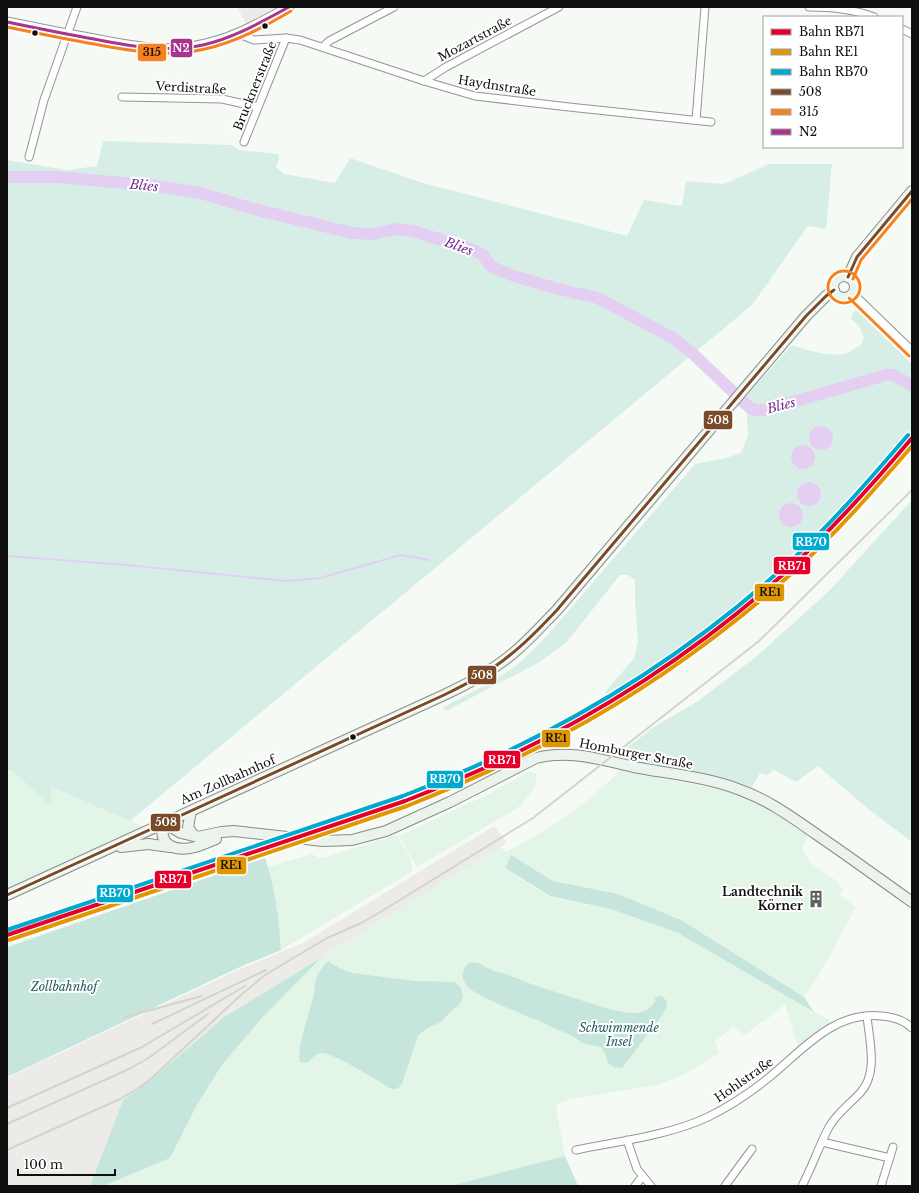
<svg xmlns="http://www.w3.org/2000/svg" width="919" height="1193" viewBox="0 0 919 1193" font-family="'Libre Baskerville',serif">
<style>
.industrial{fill:#ecebe8}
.farmland{fill:#e3f5e6}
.green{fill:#d7eee7}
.forest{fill:#c6e5dd}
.water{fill:#e4cff2}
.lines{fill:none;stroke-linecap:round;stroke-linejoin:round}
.stream{stroke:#e4cff2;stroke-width:2}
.river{stroke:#e4cff2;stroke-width:12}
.minor-casing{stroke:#939593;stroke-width:9}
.tertiary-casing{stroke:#939593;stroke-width:11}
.secondary-casing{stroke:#898b89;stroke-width:12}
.minor{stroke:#fefefe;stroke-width:7}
.tertiary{stroke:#fefefe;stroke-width:9}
.secondary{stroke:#ebf4ec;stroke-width:10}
.rail{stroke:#d2d5c7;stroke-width:2}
.bus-1-casing{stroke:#fff;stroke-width:6}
.bus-2-casing{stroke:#fff;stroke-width:6}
.bus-3-casing{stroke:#fff;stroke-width:6}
.bus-1{stroke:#7a4b2a;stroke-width:3}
.bus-2{stroke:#f6821f;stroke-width:3}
.bus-3{stroke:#a7358b;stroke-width:3}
.rail-1-casing{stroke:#fff;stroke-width:7}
.rail-2-casing{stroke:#fff;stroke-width:7}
.rail-3-casing{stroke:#fff;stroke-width:7}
.rail-1{stroke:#e4002b;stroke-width:4}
.rail-2{stroke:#e09702;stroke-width:4}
.rail-3{stroke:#00a9ce;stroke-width:4}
.bus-dot{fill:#0f0f0f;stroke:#fff;stroke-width:1.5}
.labels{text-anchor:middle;stroke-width:4;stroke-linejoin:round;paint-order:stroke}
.street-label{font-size:12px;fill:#0f0f0f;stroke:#fff}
.poi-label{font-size:12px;font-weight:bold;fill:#0f0f0f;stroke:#fff;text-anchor:end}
.park-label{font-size:12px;font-style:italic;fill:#265c60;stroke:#fff}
.water-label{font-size:13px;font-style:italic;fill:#732593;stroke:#fff}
.line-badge{stroke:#fff;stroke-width:1.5}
.badge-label{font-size:11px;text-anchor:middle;font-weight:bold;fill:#fff}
.pale-badge-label{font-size:11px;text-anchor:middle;font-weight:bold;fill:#111}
</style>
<rect width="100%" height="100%" fill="#f5faf5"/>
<!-- industrial -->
<g class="industrial">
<path d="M237,7h40l-31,17z"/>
<path d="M494,826l13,17 -283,174 -67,58 -34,25 -33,86h-83v-108l233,-109 63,-26z"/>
</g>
<!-- farmland -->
<g class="farmland">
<path d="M10,770l144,61 -147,67v-127z"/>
<path d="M619,770l108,21 24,8 37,21 20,15 -5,10 1,8 7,10 24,17 8,9 -3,6 16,12 -37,68 -15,22 -123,-77 -63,-26 -65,-13 -42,-26 -7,13 46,29 64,13 64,23 136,79 19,10 -9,4 -26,21 -13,-43 -20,17h-2l-18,14 -12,-8 -18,14 4,12 -32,20 -30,12 -86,14 -13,4 -2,5 1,6 8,42 -115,30h-347l67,-28 28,-55 24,-38 40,-47 60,-61 178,-110 6,5 41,-23 41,-29 27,-24z"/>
<path d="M529,771l8,3 -3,14 -14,18 -26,16 -77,45 -18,-31 92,-43z"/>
<path d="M397,835l12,21 4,15 -132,79 -3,-31 -10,-52 44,-13 7,4 7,-1z"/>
</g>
<!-- green -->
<g class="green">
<path d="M103,141l129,4 7,5 39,4 1,5 -3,8 8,7 51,9 15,-25 73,25 204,53 17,-36 38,6 4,-25 38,3 45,-20h63l-6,65 -18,-3 -56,79 -622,516 -79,-34v19l-38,-35 -3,-1 -3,1v-611l60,10 30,-4z"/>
<path d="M856,310l56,54v69l-91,96 -72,65 -47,41 -16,12 -33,22 -44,26 -4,-3 29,-34 4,-17 -3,-41v-20l-7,-5h-8l-54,68 -28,20 -92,48 -3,-2 1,-2c22,-12 45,-23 66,-37 15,-11 28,-25 41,-39l144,-167 31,-6 15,-5 7,-18 -2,-39 46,-51c13,5 42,13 55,8 5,-2 9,-6 14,-8l3,-8 -5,-11 -8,-7 1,-4z"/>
<path d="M912,500v342l-45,-34 -49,-42 -22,16 -22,-12 -7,5 -7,-2 -8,14 -36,-9 -100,-19 5,-7 33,-25 44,-26 59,-45 72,-65z"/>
</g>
<!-- forest -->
<g class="forest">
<path d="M511,855l42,26 65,13 63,26 123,77 10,15 -136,-79 -64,-23 -64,-14 -45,-28z"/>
<path d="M265,858c10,29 14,62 16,92l-41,17 -233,110v-130z"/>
<path d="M322,957l-60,61 -40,47 -24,38 -28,55 -67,28h-13l33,-86 34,-25 67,-58z"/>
<path d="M328,961l11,7 13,5 63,8 40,1 6,6 2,9 -4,8 -8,6 -10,11 -14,6 -9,8 -16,48 -5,5h-5c-14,-8 -58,-36 -70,-36 -6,0 -11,6 -15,10l-7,-1c-4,-11 10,-52 13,-64 2,-6 1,-13 3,-19 2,-6 8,-14 12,-18z"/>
<path d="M470,962l8,1 16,8 12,3 25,10 74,24 23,5h11l8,-3 8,-8v-4l5,-3 6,5 1,6 -6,11 -39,51c-21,0 -12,-15 -22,-21 -4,-2 -10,-2 -15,-3 -4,-2 -9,-6 -13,-8 -6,-3 -13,-6 -20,-9 -23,-11 -47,-19 -70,-31 -5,-3 -12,-6 -15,-10 -7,-9 -5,-17 3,-24z"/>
<path d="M565,1156l13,30h-128z"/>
</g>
<!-- water -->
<g class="water">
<circle cx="821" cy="438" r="12"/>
<circle cx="803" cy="457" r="12"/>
<circle cx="809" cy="494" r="12"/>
<circle cx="791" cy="515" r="12"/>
</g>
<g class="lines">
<!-- stream -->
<path class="stream" d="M7,556l120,9 160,16 33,-3 81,-23 28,5"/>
<!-- river -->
<path class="river" d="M7,177h51l98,9 45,7 49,15 102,25 20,1 24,-5 17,2 63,20 8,5 5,8 5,4 20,8 40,12 44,10 75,40 17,13 59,56 5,3h10l122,-35h8l18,11"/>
<!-- minor casing -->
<g class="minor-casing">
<g id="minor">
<path d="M809,7c22,0 44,2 65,10"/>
<path d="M902,29l10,5"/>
<path d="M239,33l5,3 10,4 32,-2 14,2 124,41 51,15 94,11 142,15"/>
<path d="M323,47l6,-6 65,-34"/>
<path d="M424,81l22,-14 113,-60"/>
<path d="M122,97l100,2 36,8"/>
<path d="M696,120l9,-113"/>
<path d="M244,142l42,-104"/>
<path d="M29,157l15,-57 33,-93"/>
<path d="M627,1140l10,29 14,17"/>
<path d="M822,1142l68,16"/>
<path d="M576,1150c44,-9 91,-14 132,-33 18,-9 37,-21 54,-34 36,-27 69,-73 120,-67 11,1 22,4 30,12"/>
<path d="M635,1186l7,-9"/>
<path d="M725,1186l27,-37"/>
<path d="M802,1186c10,-19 17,-40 27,-59 8,-14 21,-23 31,-34 19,-20 9,-53 7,-77"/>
<path d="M881,1186l12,-39"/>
</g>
</g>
<!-- tertiary casing -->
<g class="tertiary-casing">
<g id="tertiary">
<path d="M7,22c29,6 58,12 87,17 45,9 81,16 126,1 25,-8 47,-21 69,-33"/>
<path d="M852,294l60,58"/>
</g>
</g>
<!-- secondary casing -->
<g class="secondary-casing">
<g id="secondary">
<circle cx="844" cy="287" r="11"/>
<path d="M848,277l9,-20 55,-66"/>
<path d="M191,811l-3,16 5,8 5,2"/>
<path d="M164,823l17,10 17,4 23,-5 13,-1 89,10 29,-1 15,-4 19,-5 64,-29 86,-44c33,-9 66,2 98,9 36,7 75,10 109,24 27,10 50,27 73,43 32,22 64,45 96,68"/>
<path d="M164,823c-7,23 12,29 31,24 7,-2 14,-5 21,-8"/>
<path d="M121,847l27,-3 22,3"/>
<path d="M7,895l437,-200c26,-12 52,-26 74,-46 14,-12 26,-26 39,-39l249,-294 20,-20 8,-6"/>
</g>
</g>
<!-- minor -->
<use href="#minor" class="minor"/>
<!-- tertiary -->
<use href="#tertiary" class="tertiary"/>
<!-- secondary -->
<use href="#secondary" class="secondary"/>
<!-- rail -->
<g class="rail">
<path d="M125,1017l77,-21"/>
<path d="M152,1024l114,-54"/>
<path d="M7,1108l135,-61 103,-61"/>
<path d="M7,1124l122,-55 18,-10 61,-45"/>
<path d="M7,1150l113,-51 20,-12 14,-11 88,-82 23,-19 62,-37 32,-14 23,-13 151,-93 226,-177 153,-151"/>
</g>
<!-- bus-1 casing -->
<g class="bus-1-casing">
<g id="bus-1">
<path d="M848,277l9,-20 55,-66"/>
<path d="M7,895l437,-200c23,-11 46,-23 66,-40 17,-13 32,-29 47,-45l249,-294 20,-20 8,-6"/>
</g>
</g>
<!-- bus-2 casing -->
<g class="bus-2-casing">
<g id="bus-2">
<path d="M7,27c29,6 58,12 87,17 37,7 74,14 111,5 31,-7 59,-22 86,-38"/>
<circle cx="844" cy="287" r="16"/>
<path d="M853,279l8,-19 51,-61"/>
<path d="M849,298l60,58"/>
</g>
</g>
<!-- bus-3 casing -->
<g class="bus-3-casing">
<path id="bus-3" d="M7,22c29,6 58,12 87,17 36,7 72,14 109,6 31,-7 58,-23 86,-38"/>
</g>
<!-- bus-1 -->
<use href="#bus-1" class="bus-1"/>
<!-- bus-2 -->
<use href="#bus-2" class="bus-2"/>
<!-- bus-3 -->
<use href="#bus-3" class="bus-3"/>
<!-- rail-1 casing -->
<g class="rail-1-casing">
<path id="rail-1" d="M7,935l398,-134c35,-14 71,-28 105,-45 101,-49 195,-111 278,-186 45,-41 85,-86 124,-132"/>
</g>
<!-- rail-2 casing -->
<g class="rail-2-casing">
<path id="rail-2" d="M9,940l398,-134c52,-21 105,-44 155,-71 82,-44 159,-99 229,-161 44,-39 83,-84 121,-128"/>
</g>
<!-- rail-3 casing -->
<g class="rail-3-casing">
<path id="rail-3" d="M7,930l396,-134c35,-14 71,-28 105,-45 100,-48 194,-110 277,-185 45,-40 84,-86 123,-131"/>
</g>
<!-- rail-1 -->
<use href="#rail-1" class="rail-1"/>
<!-- rail-2 -->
<use href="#rail-2" class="rail-2"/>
<!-- rail-3 -->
<use href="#rail-3" class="rail-3"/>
</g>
<!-- icons -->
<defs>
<g id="building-bare" transform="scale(1.38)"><path d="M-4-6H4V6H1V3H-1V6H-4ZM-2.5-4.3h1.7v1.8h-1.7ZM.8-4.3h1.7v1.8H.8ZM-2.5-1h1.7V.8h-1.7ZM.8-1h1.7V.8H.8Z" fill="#606160" stroke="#fff" stroke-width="2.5" paint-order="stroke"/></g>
</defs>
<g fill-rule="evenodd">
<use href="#building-bare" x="816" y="899"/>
</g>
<!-- markers -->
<g class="bus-dot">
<circle cx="265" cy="26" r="3.5"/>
<circle cx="35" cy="33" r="3.5"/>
<circle cx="353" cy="737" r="3.5"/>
</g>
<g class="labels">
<!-- street labels -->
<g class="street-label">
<text transform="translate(475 39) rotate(-28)" y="4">Mozartstraße</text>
<text transform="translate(255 86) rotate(-68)" y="4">Brucknerstraße</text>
<text transform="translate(497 86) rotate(9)" y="4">Haydnstraße</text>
<text transform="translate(191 88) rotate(3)" y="4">Verdistraße</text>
<text transform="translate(636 754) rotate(11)" y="4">Homburger Straße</text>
<text transform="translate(228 780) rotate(-24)" y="4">Am Zollbahnhof</text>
<text transform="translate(744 1080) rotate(-35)" y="4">Hohlstraße</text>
</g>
<!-- poi labels -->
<g class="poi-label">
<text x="803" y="896">Landtechnik<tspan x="803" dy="14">Körner</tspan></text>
</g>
<!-- park labels -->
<g class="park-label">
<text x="64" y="991">Zollbahnhof</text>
<text x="619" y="1032">Schwimmende<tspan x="619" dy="14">Insel</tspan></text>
</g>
<!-- water labels -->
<g class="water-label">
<text transform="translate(144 185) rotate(6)" y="5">Blies</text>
<text transform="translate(459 246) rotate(20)" y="5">Blies</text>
<text transform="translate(781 405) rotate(-15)" y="5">Blies</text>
</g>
</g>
<g class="line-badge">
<rect x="170" y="38" width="23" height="20" rx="4" fill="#a7358b"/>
<rect x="137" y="43" width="30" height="19" rx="4" fill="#f6821f"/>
<rect x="703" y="410" width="30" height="20" rx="4" fill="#7a4b2a"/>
<rect x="792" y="532" width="38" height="19" rx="4" fill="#00a9ce"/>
<rect x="773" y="556" width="38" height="19" rx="4" fill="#e4002b"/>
<rect x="754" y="583" width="31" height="19" rx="4" fill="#e09702"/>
<rect x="467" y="665" width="30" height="20" rx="4" fill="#7a4b2a"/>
<rect x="541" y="729" width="30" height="19" rx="4" fill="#e09702"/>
<rect x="483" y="750" width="38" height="19" rx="4" fill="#e4002b"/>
<rect x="426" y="770" width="38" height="19" rx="4" fill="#00a9ce"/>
<rect x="150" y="813" width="31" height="19" rx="4" fill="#7a4b2a"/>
<rect x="216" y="856" width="31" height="19" rx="4" fill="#e09702"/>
<rect x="154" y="870" width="38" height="19" rx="4" fill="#e4002b"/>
<rect x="96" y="884" width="38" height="19" rx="4" fill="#00a9ce"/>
</g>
<g class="badge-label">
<text x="181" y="52">N2</text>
<text x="718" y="424">508</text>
<text x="811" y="546">RB70</text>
<text x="792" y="570">RB71</text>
<text x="482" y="679">508</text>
<text x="502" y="764">RB71</text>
<text x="445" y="783">RB70</text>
<text x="166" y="826">508</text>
<text x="173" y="883">RB71</text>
<text x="115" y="897">RB70</text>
</g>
<g class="pale-badge-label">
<text x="152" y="56">315</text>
<text x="770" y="596">RE1</text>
<text x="556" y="742">RE1</text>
<text x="231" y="869">RE1</text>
</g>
<!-- border -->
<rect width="919" height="1193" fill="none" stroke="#0f0f0f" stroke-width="16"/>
<!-- legend -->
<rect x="763" y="16" width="140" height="132" fill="#ffffff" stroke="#9f9f9f"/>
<rect x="771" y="29" width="20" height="6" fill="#e4002b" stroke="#9f9f9f"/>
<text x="799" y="36" font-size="12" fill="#0f0f0f">Bahn RB71</text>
<rect x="771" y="49" width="20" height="6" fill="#e09702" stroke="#9f9f9f"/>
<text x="799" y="56" font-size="12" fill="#0f0f0f">Bahn RE1</text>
<rect x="771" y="69" width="20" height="6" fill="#00a9ce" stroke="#9f9f9f"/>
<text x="799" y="76" font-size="12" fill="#0f0f0f">Bahn RB70</text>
<rect x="771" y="89" width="20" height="6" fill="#7a4b2a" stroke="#9f9f9f"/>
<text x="799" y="96" font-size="12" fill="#0f0f0f">508</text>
<rect x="771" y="109" width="20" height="6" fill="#f6821f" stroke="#9f9f9f"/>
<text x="799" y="116" font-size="12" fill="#0f0f0f">315</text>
<rect x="771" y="129" width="20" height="6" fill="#a7358b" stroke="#9f9f9f"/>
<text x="799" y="136" font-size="12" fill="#0f0f0f">N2</text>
<!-- scale -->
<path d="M18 1169v6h97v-6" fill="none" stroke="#0f0f0f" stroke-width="2"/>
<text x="24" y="1169" font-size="12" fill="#0f0f0f" stroke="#ffffff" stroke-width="3" paint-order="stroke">100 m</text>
</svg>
